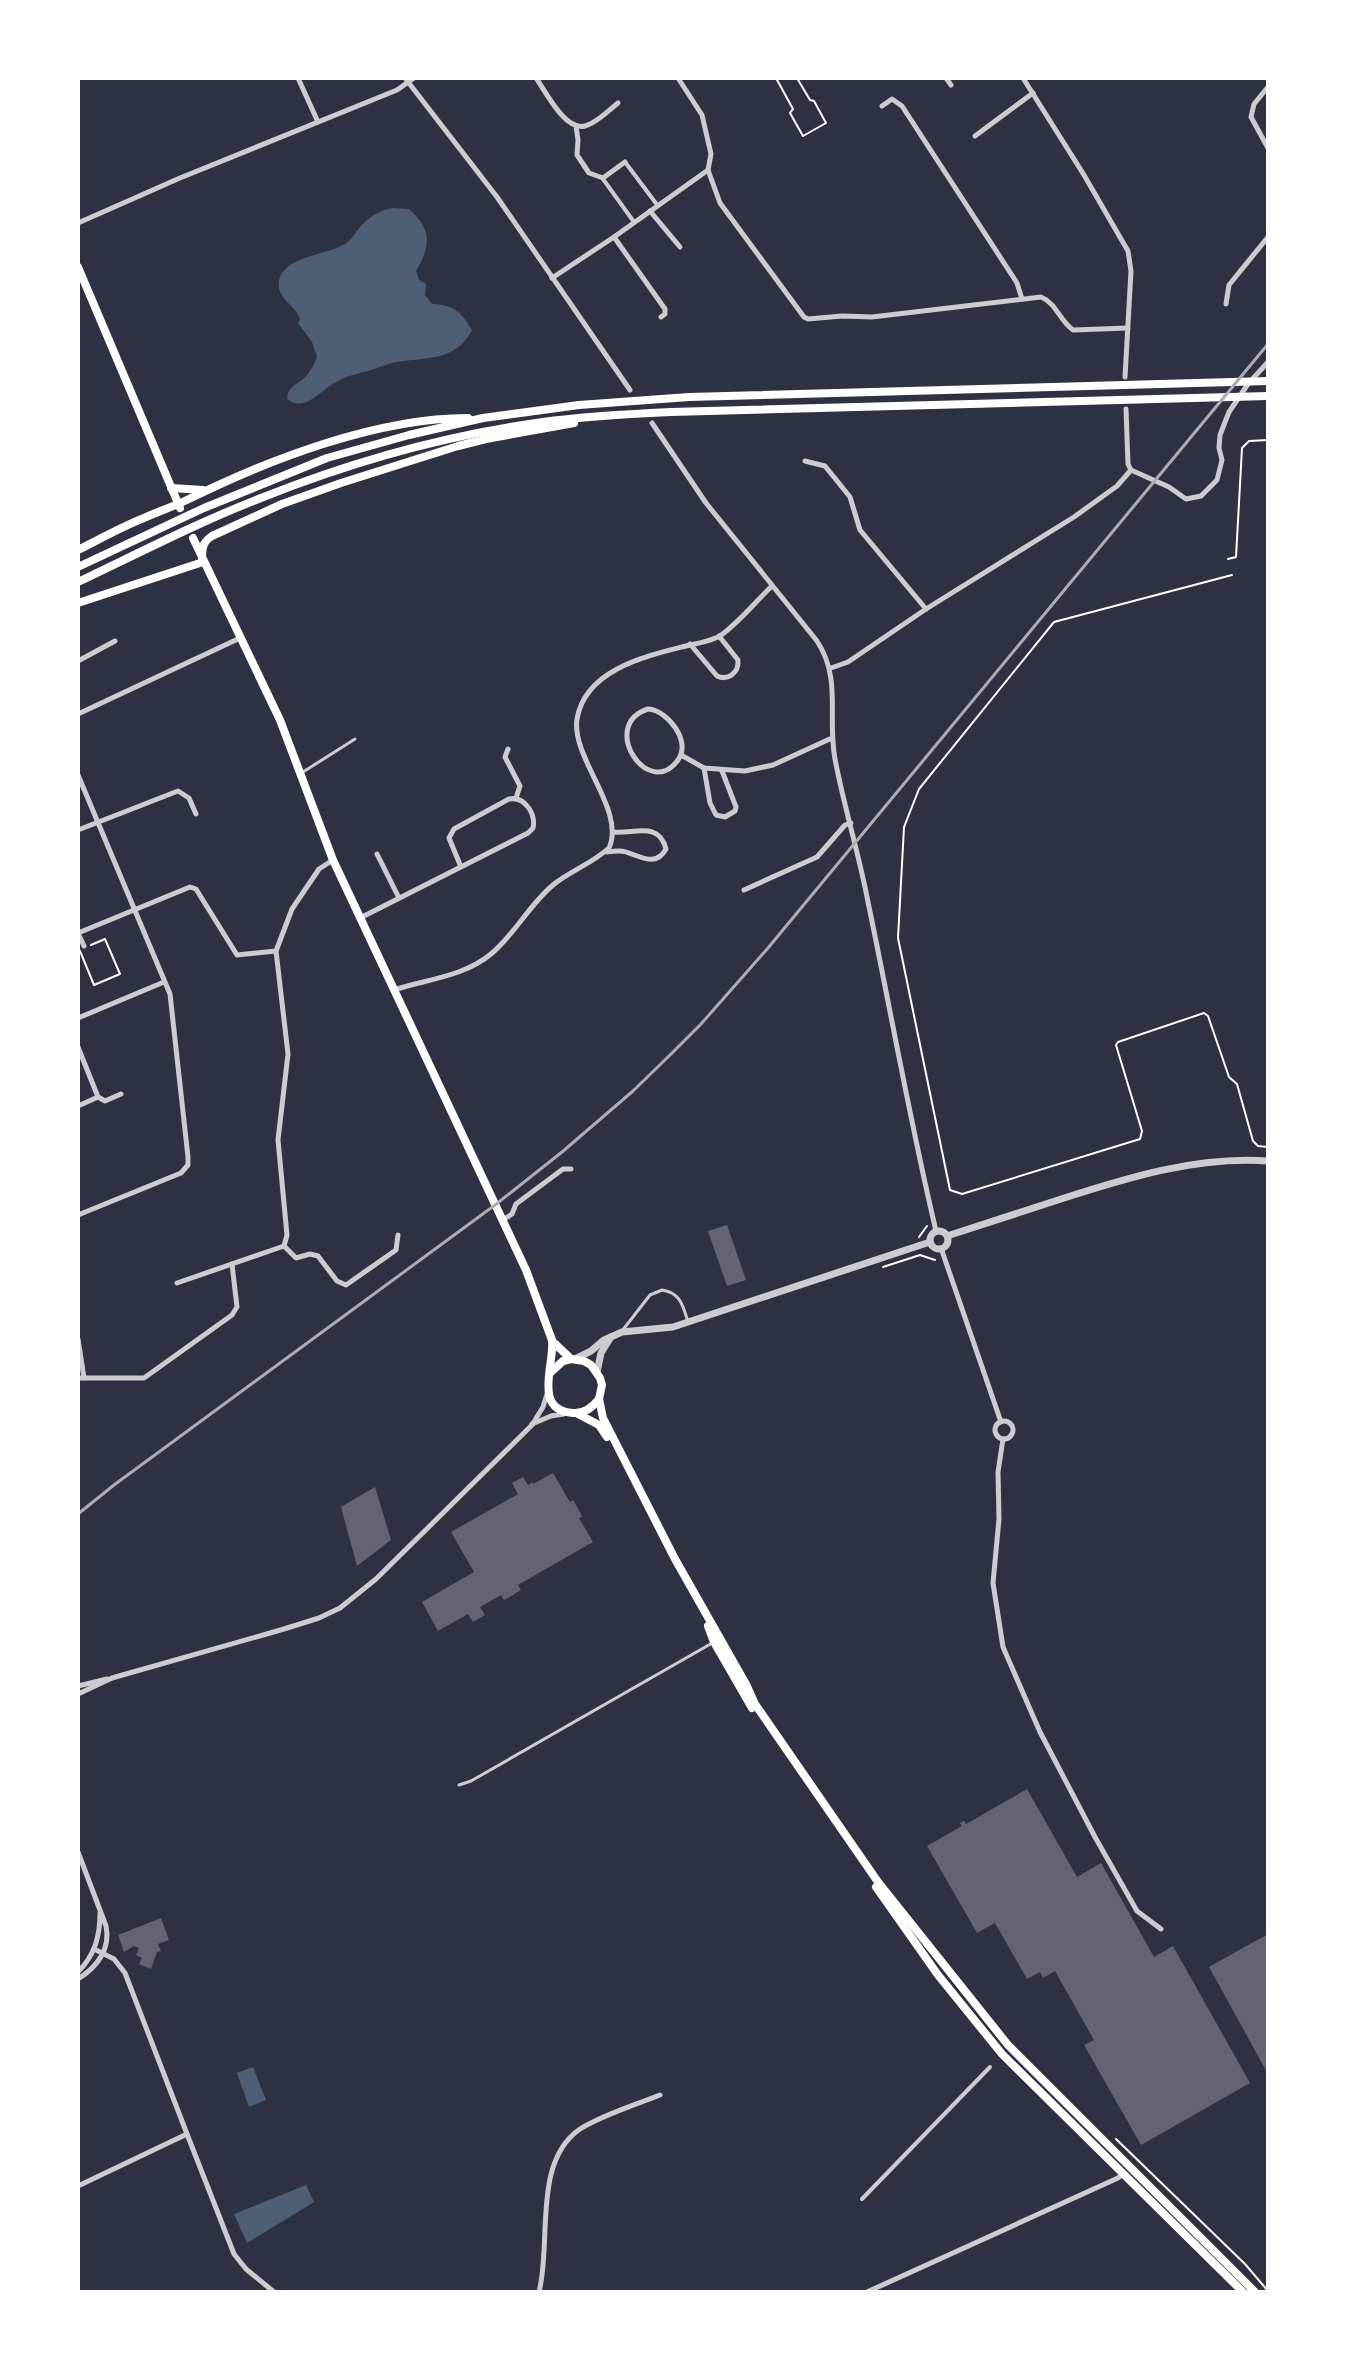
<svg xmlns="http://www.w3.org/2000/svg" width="1346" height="2370" viewBox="0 0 1346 2370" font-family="'Nunito Sans',sans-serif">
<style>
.water{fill:#4f5d75}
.building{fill:#626471}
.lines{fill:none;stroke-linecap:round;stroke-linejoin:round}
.path{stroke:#fff;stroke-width:2}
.service{stroke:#caccd0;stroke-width:3}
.pedestrian{stroke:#caccd0;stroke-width:4}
.minor{stroke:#caccd0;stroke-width:5}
.tertiary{stroke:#caccd0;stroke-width:7}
.secondary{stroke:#fff;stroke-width:8}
.primary{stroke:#fff;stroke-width:8}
.rail{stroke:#abadb3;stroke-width:3}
</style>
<rect width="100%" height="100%" fill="#2d3142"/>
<!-- water -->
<g class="water">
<path d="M393,208l16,1c23,20 22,37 7,62l3,9 7,4 -1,11 7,9c21,0 30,9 40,26 -16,32 -46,27 -76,32 -8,2 -17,5 -25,8 -11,3 -25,6 -35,12 -16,8 -30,31 -49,17 1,-12 7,-13 16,-20 7,-6 11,-14 14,-22l-5,-15 -14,-19 2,-4c-5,-15 -27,-22 -20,-42 8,-21 47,-22 65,-33 8,-5 10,-12 16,-18 8,-9 21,-17 32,-18z"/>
<path d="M253,2067l13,33 -17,7 -12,-34z"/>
<path d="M306,2185l8,17 -67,41 -13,-29z"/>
</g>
<!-- building -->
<g class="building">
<path d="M727,1225l19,55 -19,6 -19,-55z"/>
<path d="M553,1473l17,29 3,-2 8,14 1,3 -3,1 14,24 -75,43 3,5 -17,10 -3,-5 -21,12 5,8 -12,7 -5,-8 -30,17 -16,-29 52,-30 -23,-40 67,-38 -6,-11 11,-6 5,8 5,-3v2z"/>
<path d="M375,1487l16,53 -34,26 -16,-59z"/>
<path d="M1027,1789l50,88 24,-14 53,94 19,-11 77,137 -109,62 -57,-100 10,-5 -39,-69 -12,7 -3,-6 -13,7 -32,-56 -18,10 -50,-87 35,-20 -2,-3 4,-2 2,3z"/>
<path d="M161,1918l8,22 -11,4 3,7 -4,1 -6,17 -12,-5 3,-6 -6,-3 3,-7 -5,-2 -10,6 -6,-17z"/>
<path d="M1268,1934v140l-59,-107z"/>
</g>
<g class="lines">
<!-- path -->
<g class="path">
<path d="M776,78l17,31 -3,4 13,23 23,-13 -12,-22 -4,-1 -13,-22"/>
<path d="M1228,559l8,-2 6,-109 7,-7 19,-1"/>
<path d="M1232,575l-178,47 -135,167 -15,38 -6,111 52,252 12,4 178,-55 2,-8 -26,-86 2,-3 86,-29 4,3 21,61 8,7 16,57 5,5 10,1"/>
<path d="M80,951l14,34 26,-11 -15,-35 -14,6"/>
<path d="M919,1237l8,-11"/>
<path d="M883,1267l37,-12 15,5"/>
<path d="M1116,2139l129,125 23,27"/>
</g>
<!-- service -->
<g class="service">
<path d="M303,772l52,-33"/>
<path d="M622,1331l28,-36 12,-5c19,3 21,16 26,32"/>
<path d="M459,1785l12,-4 243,-139"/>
</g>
<!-- pedestrian -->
<g class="pedestrian">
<path d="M625,162l33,44"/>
<path d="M603,179l31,43"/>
<path d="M862,2199l128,-132"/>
</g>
<!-- minor -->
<g class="minor">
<path d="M298,78l20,44"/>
<path d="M405,78l92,119 133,193"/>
<path d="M536,78c10,14 29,53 49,48 12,-3 24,-16 33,-23"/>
<path d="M678,78l24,37 9,39 -3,16 12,33 84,114 4,2 34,-3 30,1 169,-20c15,6 19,24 32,33l55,-2"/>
<path d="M946,78l5,7"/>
<path d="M1023,78l61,97 44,76 3,20 -6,106"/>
<path d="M1268,87l-14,17 -3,13 17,31"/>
<path d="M882,106l10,-7 10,7 115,177 5,16"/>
<path d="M576,126l2,14 -1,15 12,18 14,5 22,-16"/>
<path d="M975,136l58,-43"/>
<path d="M650,211l30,36"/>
<path d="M78,223l102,-45 217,-88 17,-12"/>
<path d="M614,237l51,72v5l-4,3"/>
<path d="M552,278l62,-41 94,-67"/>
<path d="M1226,304l3,-19 39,-48"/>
<path d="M1126,409l2,55 3,6"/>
<path d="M652,423l54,80 111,138c25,38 10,76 18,118 9,48 24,95 33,143 23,110 42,220 68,329"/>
<path d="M805,461l20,5 25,31 10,33 66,79"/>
<path d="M690,644l27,32c11,5 22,-3 21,-16l-19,-24"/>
<path d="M78,661l37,-20"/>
<path d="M831,668l17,-6 78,-53 148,-92 43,-31 14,-16 38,17 17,12 15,-3 16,-16 5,-20 -3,-12 1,-13 9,-23 19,-28 20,-22"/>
<path d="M648,709c19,1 44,32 30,51 -29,41 -80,-35 -30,-51z"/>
<path d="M78,714l162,-76"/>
<path d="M508,749l-3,8 15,29 -4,12"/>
<path d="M681,755l23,13 41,3 28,-6 59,-27"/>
<path d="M704,768l6,35 6,12 9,2 10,-6 1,-4 -14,-36"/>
<path d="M78,775l92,219 18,163v8l-7,8 -103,42"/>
<path d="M78,830l100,-39 11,7 7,16"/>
<path d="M607,852c7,-1 13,-2 19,0 16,5 30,15 40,-3 -7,-28 -31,-15 -53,-17"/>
<path d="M377,854l22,44"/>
<path d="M744,890l73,-33 28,-32 6,-2"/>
<path d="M360,918l168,-85 5,-5c3,-14 -8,-32 -24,-29l-55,30 -5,9 12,29"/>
<path d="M84,946l-6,-13 112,-46 6,2 41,66 39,-4"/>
<path d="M394,990c33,-11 69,-13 97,-36 24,-20 38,-49 62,-69 17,-14 40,-22 56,-37 17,-38 -38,-90 -32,-129 8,-48 65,-62 105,-72 12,-3 25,-5 36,-10 15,-8 40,-38 54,-51"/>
<path d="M78,1018l86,-36"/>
<path d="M78,1047l20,50 7,4 16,-7"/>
<path d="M78,1106l20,-9"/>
<path d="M503,1220l9,-6 4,-10 47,-35h8"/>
<path d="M284,1246l3,-11 -9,-95 10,-86 -12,-103 16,-42 27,-40 14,-9"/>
<path d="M284,1246l12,12 14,-4 8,2 19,25 9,4 50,-35 2,-15"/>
<path d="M941,1248l60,174"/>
<path d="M177,1283l107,-37"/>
<path d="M78,1339l6,39"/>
<path d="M78,1378h66l88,-63 5,-8 -5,-43"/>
<circle cx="1004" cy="1430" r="9"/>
<path d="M532,1424l19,-8 13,-2"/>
<path d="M1003,1439l-5,33 1,47 -6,64 10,64 37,85 55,105 42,74 24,18"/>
<path d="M78,1686l29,-7"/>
<path d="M78,1694l34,-16 172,-49 35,-11 21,-10 36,-29 156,-154 11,-18 4,-13"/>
<path d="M78,1852l28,74c5,23 -9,41 -28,53"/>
<path d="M78,1972c17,-17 22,-36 22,-59"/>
<path d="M187,2134l47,120 12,15 28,23"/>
<path d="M78,2186l109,-52 -62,-161 -11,-14 -20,-10"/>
<path d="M539,2292c13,-50 -7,-130 41,-163 22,-14 55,-24 80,-34"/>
<path d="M867,2292l251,-114 5,-4"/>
</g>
<!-- tertiary -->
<g class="tertiary">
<circle cx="939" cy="1240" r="9"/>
<path d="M947,1236c37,-12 74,-24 111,-36 68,-22 138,-44 210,-39"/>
<path d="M575,1359l16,-8 13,-11 18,-8 51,-5 257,-85"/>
<path d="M597,1372l4,-19 10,-16"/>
</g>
<!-- secondary -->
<g class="secondary">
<path d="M78,267l102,241"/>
<path d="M193,538l87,182 53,140 193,410 26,70c3,24 -20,70 21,73 11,1 19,-5 26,-14"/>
<path d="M552,1341l19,18"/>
<path d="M551,1372l12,-11 8,-2 13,2 7,4 9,13 2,7 -3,14 4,19 72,141 72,127 8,18 123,178 130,163 247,247"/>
<path d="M578,1414l21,11 8,12"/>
<path d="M708,1626l6,16 38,66"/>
<path d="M876,1887l62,88 64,79 241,238"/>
</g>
<!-- primary -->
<g class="primary">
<path d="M171,488l32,2"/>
<path d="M78,550c22,-11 43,-23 66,-32 15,-7 31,-12 45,-19 81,-40 188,-81 279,-81"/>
<path d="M202,558c0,-11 1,-16 10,-22l70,-32 59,-21 117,-37 28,-7 88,-16"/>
<path d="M78,567l126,-59 123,-50 82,-23 74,-17 96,-13 110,-8 579,-16"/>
<path d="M78,582c61,-29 121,-60 183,-84 90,-36 186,-63 282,-76 42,-6 85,-8 128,-10l597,-16"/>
<path d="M78,603l125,-41"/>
</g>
<!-- rail -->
<path class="rail" d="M78,1514l36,-29 381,-280 67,-53 71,-61 36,-35 32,-32 67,-76 500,-604"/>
</g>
<!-- border -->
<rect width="1346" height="2370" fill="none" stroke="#ffffff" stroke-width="160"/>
</svg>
